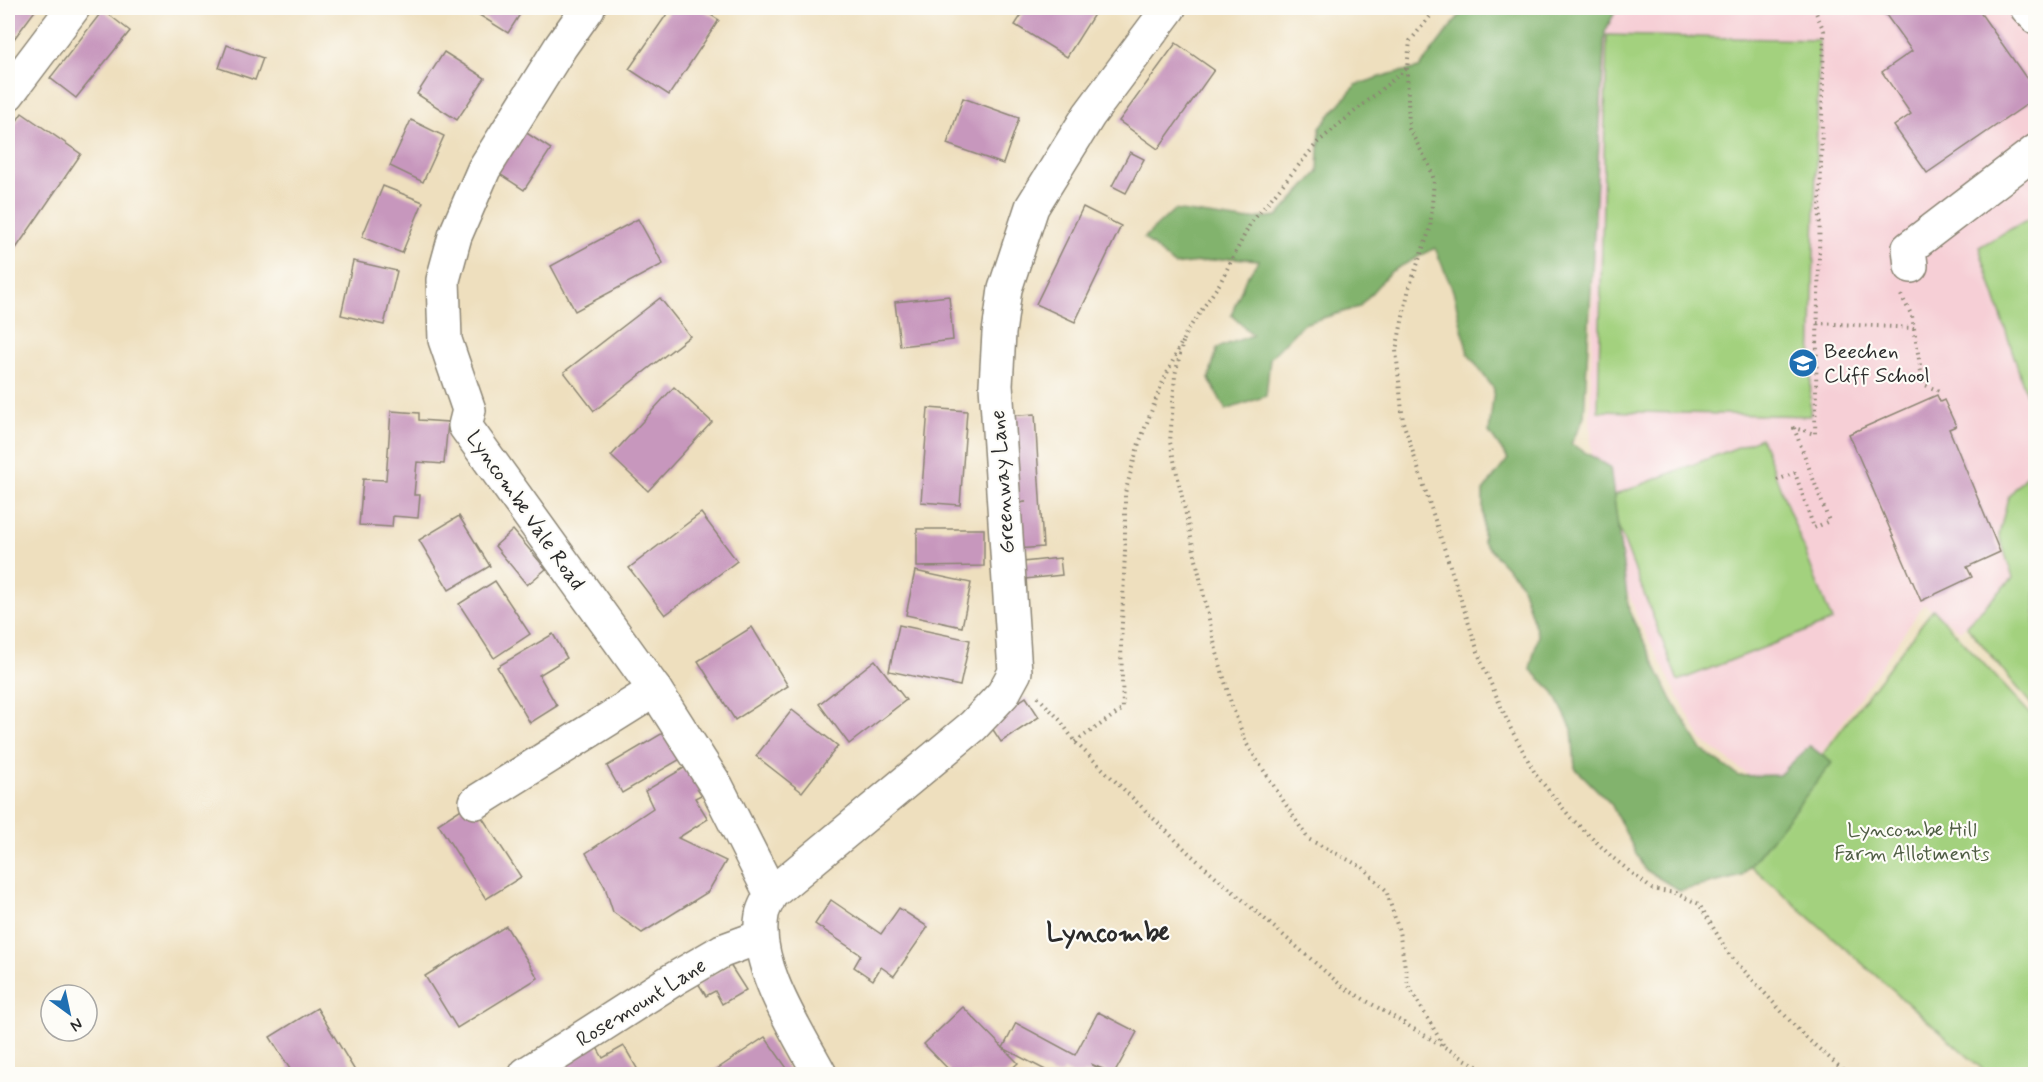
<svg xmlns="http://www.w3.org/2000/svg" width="2043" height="1082" viewBox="0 0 2043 1082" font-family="Mynerve,sans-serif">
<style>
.built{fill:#f6cfd6}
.green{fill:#a3d17e;stroke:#677e54;stroke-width:1.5}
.forest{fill:#82b36d;stroke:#566f4c;stroke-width:1.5}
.building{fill:#c797bd}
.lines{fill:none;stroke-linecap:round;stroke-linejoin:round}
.minor-casing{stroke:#8c8574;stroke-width:36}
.path{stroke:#8c8574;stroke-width:4;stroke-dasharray:1.5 4.5;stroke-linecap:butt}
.minor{stroke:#fff;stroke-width:33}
.labels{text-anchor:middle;stroke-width:4.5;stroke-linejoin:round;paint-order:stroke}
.poi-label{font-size:21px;fill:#2b2b2b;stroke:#fdfcf7;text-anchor:start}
.street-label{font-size:21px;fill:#2b2b2b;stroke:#fdfcf7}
.park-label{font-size:21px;fill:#4f5d44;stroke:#fdfcf7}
.district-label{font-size:27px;font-weight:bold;fill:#2b2b2b;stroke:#fdfcf7}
</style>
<rect width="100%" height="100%" fill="#fdfcf7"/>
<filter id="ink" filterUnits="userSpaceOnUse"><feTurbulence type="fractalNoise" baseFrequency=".0167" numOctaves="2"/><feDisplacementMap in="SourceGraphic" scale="12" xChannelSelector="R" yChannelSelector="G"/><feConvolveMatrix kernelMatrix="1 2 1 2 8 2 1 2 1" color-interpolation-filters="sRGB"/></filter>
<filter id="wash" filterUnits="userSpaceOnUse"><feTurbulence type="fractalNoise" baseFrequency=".008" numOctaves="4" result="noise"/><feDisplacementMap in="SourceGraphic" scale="24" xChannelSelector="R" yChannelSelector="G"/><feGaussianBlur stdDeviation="1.35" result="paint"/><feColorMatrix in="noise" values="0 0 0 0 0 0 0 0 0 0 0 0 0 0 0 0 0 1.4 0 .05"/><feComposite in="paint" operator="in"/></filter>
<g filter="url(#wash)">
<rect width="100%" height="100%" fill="#eedfbe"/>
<!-- built -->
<path class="built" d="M1600,8h435v207l-56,33 56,175v42l-27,32 -8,38 13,43 -53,53 -36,-27 -110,160 -35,14 -31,-3 -47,-36 -62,-117 -46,-123 -3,-84z"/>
<!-- green -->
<g class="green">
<path d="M1607,35l212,5 -9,376 -212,-5z"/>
<path d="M2035,215v207l-56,-175z"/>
<path d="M1761,438l71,183 -154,60 -71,-183z"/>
<path d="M2035,465v244l-69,-84 47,-47 -14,-43 9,-38z"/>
<path d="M1933,609l102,110v355h-47l-245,-215z"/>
</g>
<!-- forest -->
<path class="forest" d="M1465,8h152l-12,24 -21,385 -13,27 39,23 19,144 43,89 30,50 37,26 40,-1 31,-29 22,17 -90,113 -62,15 -36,-22 -33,-65 -36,-36 -3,-39 -19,-38 -23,-22 8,-33 -17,-53 -38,-41v-51l25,-32 -19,-27 5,-43 -26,-35 -15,-63 -18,-43 -45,24 -31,35 -56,17 -33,34 -4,38 -40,14 -17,-31 8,-31 36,-13 -22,-20 15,-37 13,-18 -26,-2 -59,7 -30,-27 30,-28 69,10 35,-4 40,-44 2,-45 36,-42 34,-11 29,-6z"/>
<g id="blocks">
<!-- building -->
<g class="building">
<path d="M8,8h29l-29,39z"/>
<path d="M468,8h56l-16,25z"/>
<path d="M671,8h29l19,12 -50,75 -40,-26z"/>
<path d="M1026,8h72l-31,49 -52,-32z"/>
<path d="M1881,8h96l59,84v6l-109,75 -33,-47 17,-12 -29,-42 30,-21z"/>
<path d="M103,10l27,21 -54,67 -26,-20z"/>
<path d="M1176,43l38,27 -56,79 -39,-28z"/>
<path d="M227,45l36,13 -8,22 -36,-12z"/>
<path d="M444,52l41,26 -28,42 -40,-26z"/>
<path d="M963,98l56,20 -16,46 -56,-20z"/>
<path d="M22,113l59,41 -73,106v-126z"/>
<path d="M411,120l33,16 -21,46 -33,-16z"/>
<path d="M519,128l32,21 -27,41 -32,-21z"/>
<path d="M1130,152l14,7 -18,34 -14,-7z"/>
<path d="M383,186l40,16 -21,51 -40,-16z"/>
<path d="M1083,207l38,19 -46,96 -39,-18z"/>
<path d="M638,219l25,45 -88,47 -24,-45z"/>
<path d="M353,261l44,10 -13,54 -43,-10z"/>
<path d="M949,296l4,44 -53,6 -5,-44z"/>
<path d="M660,298l30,38 -96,75 -30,-39z"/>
<path d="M674,387l38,35 -64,69 -37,-35z"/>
<path d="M1937,395l3,7 4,-2 12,26 -7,3 51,123 -33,15 5,10 -51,24 -72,-167z"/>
<path d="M928,408l39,3 -7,94 -39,-3z"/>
<path d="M391,411l28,2v7l29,2 -4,42 -27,-2 -3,33h6l-2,23 -25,-2 -1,11 -33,-2 4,-46 23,1z"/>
<path d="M1035,414l8,133 -27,2 -4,-45 14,-2 -17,1 -5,-87z"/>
<path d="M701,513l36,48 -72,54 -36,-47z"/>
<path d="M459,516l31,50 -41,24 -30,-50z"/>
<path d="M917,529h67v37l-67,1z"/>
<path d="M513,530l33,39 -19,16 -32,-39z"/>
<path d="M1060,558l2,17 -37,4 -2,-17z"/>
<path d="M915,571l56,12 -9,44 -56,-12z"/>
<path d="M495,581l35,53 -36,24 -35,-54z"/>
<path d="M899,625l71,15 -10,46 -71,-15z"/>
<path d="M752,627l36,59 -53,34 -37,-59z"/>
<path d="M553,634l14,24 -28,17 18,31 -27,17 -33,-56z"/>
<path d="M875,660l31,40 -57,44 -30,-40z"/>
<path d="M1026,697l13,20 -38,25 -13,-20z"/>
<path d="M792,710l46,36 -36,46 -46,-36z"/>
<path d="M668,730l16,27 -62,36 -15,-27z"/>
<path d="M699,759l18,28 -22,11 13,21 -30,19 48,23 -18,31 -66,41 -29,-21 -8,-25 -19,-34 67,-45 -8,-17z"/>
<path d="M472,802l49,75 -35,22 -48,-75z"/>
<path d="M831,900l50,34 18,-26 29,19 -34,49 -13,-9 -8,13 -19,-13 7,-12 -46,-31z"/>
<path d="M506,926l32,52 -81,50 -32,-52z"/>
<path d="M730,965l16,25 -24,14 -7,-13 -9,5 -8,-13z"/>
<path d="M963,1007l55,56 -12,11h-53l-29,-30z"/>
<path d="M317,1008l40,66h-64l-23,-37z"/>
<path d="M1098,1012l39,20 -23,42 -23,-10 18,10h-38l-7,-4 -2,4h-9l-50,-26 13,-25 59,32z"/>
<path d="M765,1037l26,37h-79l-1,-1z"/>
<path d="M595,1044l8,14 21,-12 14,24 -7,4h-77z"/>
</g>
</g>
</g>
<g filter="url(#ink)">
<use href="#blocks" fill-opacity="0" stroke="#8c8574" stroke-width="1.5"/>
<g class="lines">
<!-- minor casing -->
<g class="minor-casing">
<g id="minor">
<path d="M588,8l-27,38 -77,123 -29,67 -12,44 2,60 24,70 -4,16 190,264 62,97 54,107"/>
<path d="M2027,8l9,9"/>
<path d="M8,94l65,-86"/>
<path d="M1911,266l-2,-18 127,-97"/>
<path d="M476,802l179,-112"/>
<path d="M526,1074l148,-95 48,-28 38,-14"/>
<path d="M820,1074c-23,-43 -67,-109 -58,-159 1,-7 6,-14 9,-21l202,-168 30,-32 12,-22 -19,-287 3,-52 6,-44 27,-82 57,-92 80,-107"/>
</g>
</g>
<!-- path -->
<g class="path">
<path d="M1407,68l2,61 20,36 5,15 -4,49 -21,59 -13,62 7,72 78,239 29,66 26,48 35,43 42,40 39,31 23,4 24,11 30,50 74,81 45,39"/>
<path d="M1901,295l11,21 11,68 16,7"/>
<path d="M1817,323l97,5"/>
<path d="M1183,342l-8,33 -5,67 45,204 16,57 15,40 62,96 54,28 24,23 13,41 9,54 37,63"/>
<path d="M1777,480l18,-7 19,55 15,-7 -35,-93 21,6 9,-403 -10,-23"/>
<path d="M1038,697l22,23 15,22 117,114 151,131 147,87"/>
<path d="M1075,742l48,-33 -2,-63 4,-95v-58l13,-47 23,-60 25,-53 34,-50 30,-59 68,-82 89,-74 3,-27 27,-33"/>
</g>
<!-- minor -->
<use href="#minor" class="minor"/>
</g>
</g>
<!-- icons -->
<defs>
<g id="school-disc" transform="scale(1.5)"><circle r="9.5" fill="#1f6fb2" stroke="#fdfcf7"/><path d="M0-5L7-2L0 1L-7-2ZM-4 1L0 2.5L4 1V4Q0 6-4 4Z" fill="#fff"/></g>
</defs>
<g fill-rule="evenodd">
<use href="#school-disc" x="1803" y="363"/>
</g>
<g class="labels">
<!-- poi labels -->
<g class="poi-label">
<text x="1824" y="358">Beechen<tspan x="1824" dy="24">Cliff School</tspan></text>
</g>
<!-- street labels -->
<g class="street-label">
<text transform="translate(1002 482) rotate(-94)" y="7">Greenway Lane</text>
<text transform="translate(526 510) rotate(55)" y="7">Lyncombe Vale Road</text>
<text transform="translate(641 1002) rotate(-32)" y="7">Rosemount Lane</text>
</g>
<!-- park labels -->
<g class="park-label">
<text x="1912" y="836">Lyncombe Hill<tspan x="1912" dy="24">Farm Allotments</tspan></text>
</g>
<!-- district labels -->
<g class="district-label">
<text x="1108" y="941">Lyncombe</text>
</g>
</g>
<!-- margin -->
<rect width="2043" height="1082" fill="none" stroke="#fdfcf7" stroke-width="30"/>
<!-- north arrow -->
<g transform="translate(69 1013) rotate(147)"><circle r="28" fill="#fdfcf7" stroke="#a9a8a5" stroke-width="1.5"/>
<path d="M0-4.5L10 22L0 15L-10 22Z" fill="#1f6fb2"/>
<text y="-9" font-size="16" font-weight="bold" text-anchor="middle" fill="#2b2b2b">N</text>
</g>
</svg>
